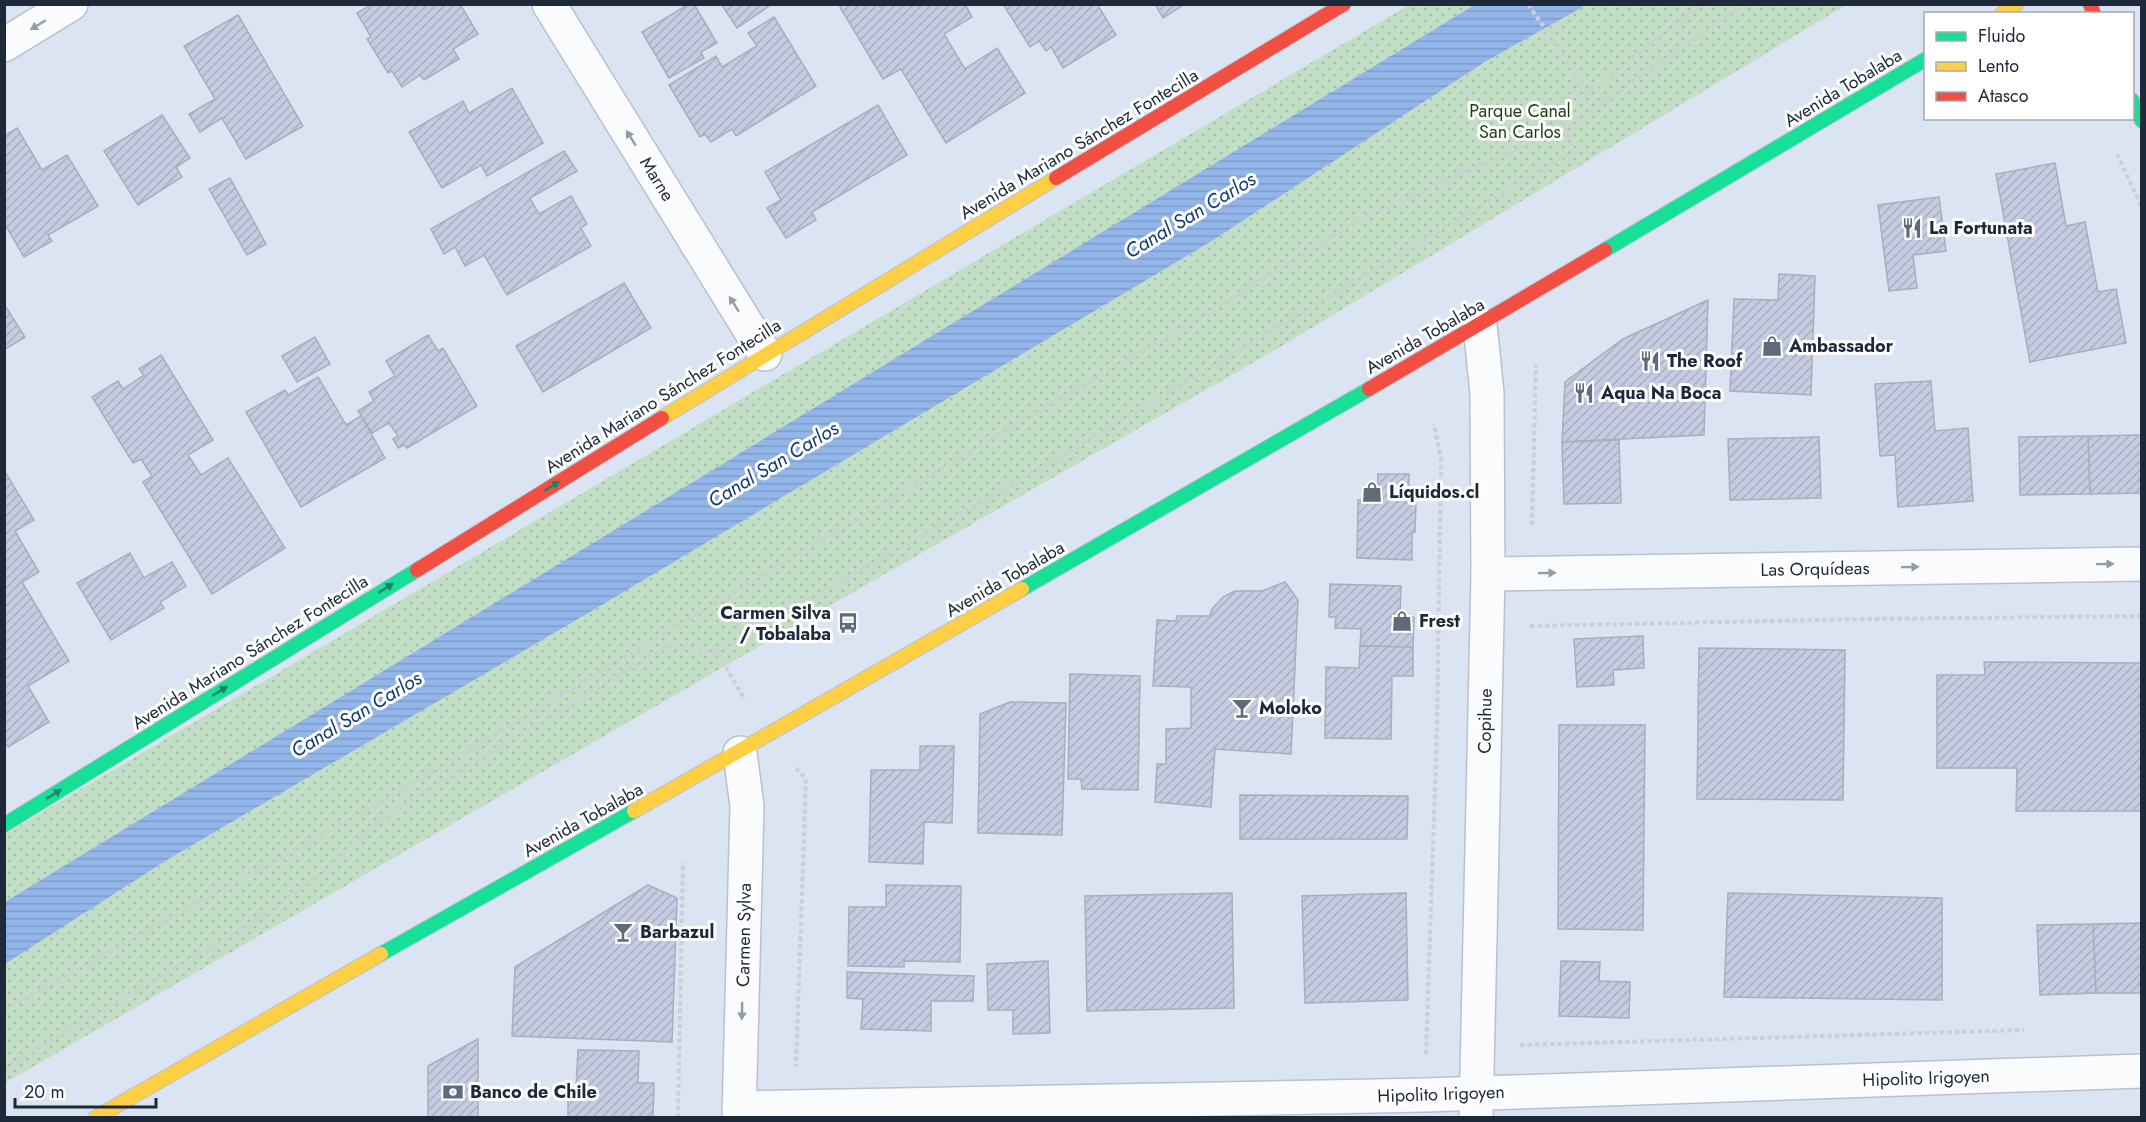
<svg xmlns="http://www.w3.org/2000/svg" width="2146" height="1122" viewBox="0 0 2146 1122" font-family="Jost,sans-serif">
<style>
.park{fill:url(#park-dots)}
.water{fill:url(#water-rules)}
.building{fill:url(#building-hatch);stroke:#a8aebd;stroke-width:1.5}
.lines{fill:none;stroke-linecap:round;stroke-linejoin:round}
.street-casing{stroke:#b7c1cf;stroke-width:36}
.fast-casing{stroke:#b7c1cf;stroke-width:16}
.slow-casing{stroke:#b7c1cf;stroke-width:16}
.jam-casing{stroke:#b7c1cf;stroke-width:16}
.path{stroke:#ccd0d4;stroke-width:4;stroke-dasharray:4.5 3;stroke-linecap:butt}
.street{stroke:#f9fbfd;stroke-width:33}
.fast{stroke:#16e098;stroke-width:14}
.slow{stroke:#ffcf43;stroke-width:14}
.jam{stroke:#f24e42;stroke-width:14}
.oneway{fill:#969ca5}
.oneway2{fill:#1a8468}
.labels{text-anchor:middle;stroke-width:6;stroke-linejoin:round;paint-order:stroke}
.street-label{font-size:18px;fill:#1d2839;stroke:#fff}
.park-label{font-size:18px;fill:#1d3e0e;stroke:#fff}
.poi-label{font-size:18px;font-weight:bold;fill:#1d2839;stroke:#fff;text-anchor:start}
.water-label{font-size:20px;font-style:italic;fill:#0e3975;stroke:#fff}
</style>
<defs>
<pattern id="park-dots" width="8" height="8" patternUnits="userSpaceOnUse" patternTransform="scale(1.5)"><rect width="8" height="8" fill="#c2dec5"/><path d="M2 2h.1M6 6h.1" fill="none" stroke="#a6beaa" stroke-width="1.8" stroke-linecap="round"/></pattern>
<pattern id="water-rules" width="6" height="5" patternUnits="userSpaceOnUse" patternTransform="scale(1.5)"><rect width="6" height="5" fill="#93b6ea"/><path d="M0 2.5h6" fill="none" stroke="#7e9cc9"/></pattern>
<pattern id="building-hatch" width="6" height="6" patternUnits="userSpaceOnUse" patternTransform="scale(1.5)"><rect width="6" height="6" fill="#c5cce1"/><path d="M-1 1l2-2M0 6l6-6M5 7l2-2" fill="none" stroke="#a9afc2"/></pattern>
</defs>
<rect width="100%" height="100%" fill="#dae4f2"/>
<!-- park -->
<g class="park">
<path d="M1409,5h67l-1471,897v-68z"/>
<path d="M1586,5h260l-576,348 -481,276 -784,454v-119l162,-104 423,-248 625,-373 268,-176z"/>
</g>
<!-- water -->
<path class="water" d="M1476,4l110,1 -103,58 -268,176 -625,373 -423,248 -162,104v-62z"/>
<!-- building -->
<g class="building">
<path d="M372,4h88l18,30 -25,15 6,10 -35,21 -4,-5 -18,12 -10,-16 -4,2 -21,-34 4,-2 -14,-24z"/>
<path d="M689,4h5l23,39 -16,9 3,6 -35,20 -27,-46z"/>
<path d="M721,4h51l-35,24z"/>
<path d="M843,4h36l1,3 4,-3h81l7,13 -28,17 21,35 32,-21 28,45 -79,50 -45,-74 -18,10 -43,-72z"/>
<path d="M1003,4h94l19,31 -53,33 -12,-21 -5,4 -7,-10 -9,6z"/>
<path d="M1155,4h30l-22,14z"/>
<path d="M238,15l65,111 -57,33 -24,-41 -22,14 -11,-18 26,-15 -31,-53z"/>
<path d="M774,17l42,69 -80,50 -4,-7 -21,13 -6,-8 -5,3 -31,-52 47,-29 6,11 35,-21 -9,-13z"/>
<path d="M512,88l31,55 -56,33 -6,-11 -39,23 -33,-56 54,-31 6,12z"/>
<path d="M878,105l29,50 -95,57 4,8 -30,18 -19,-30 14,-8 -16,-28z"/>
<path d="M162,115l28,43 -14,9 6,10 -44,28 -34,-54z"/>
<path d="M17,128l25,42 25,-15 31,51 -50,29 4,6 -28,16 -20,-34v-87z"/>
<path d="M564,151l13,20 -47,27 9,16 32,-18 16,28 -6,4 10,18 -84,49 -23,-40 -19,11 -10,-19 -11,7 -13,-25z"/>
<path d="M2055,163l11,63 19,-4 13,70 18,-3 10,54 -96,19 -34,-188z"/>
<path d="M230,178l36,66 -19,11 -38,-66z"/>
<path d="M1939,197l7,54 -33,4 4,33 -28,3 -11,-86z"/>
<path d="M1779,274l36,2 -4,119 -81,-4 4,-92 44,1z"/>
<path d="M624,283l27,45 -108,64 -27,-46z"/>
<path d="M1708,300l-4,135 -142,7 3,-60 58,-43z"/>
<path d="M4,304l21,33 -21,13z"/>
<path d="M428,335l10,16 5,-3 34,58 -70,42 -3,-3 -6,3 -5,-9 5,-3 -9,-13 -17,10 -14,-22 16,-10 -5,-9 26,-16 -9,-15z"/>
<path d="M315,337l15,27 -33,18 -15,-26z"/>
<path d="M161,355l52,85 -25,15 13,20 27,-17 57,90 -73,46 -69,-112 9,-6 -11,-17 -8,4 -41,-66 26,-16 5,8 21,-14 -5,-6z"/>
<path d="M318,377l28,48 15,-9 24,42 -84,49 -55,-95 39,-22 3,5z"/>
<path d="M1931,381l4,50 33,-3 5,73 -75,6 -3,-52 -15,1 -5,-72z"/>
<path d="M2142,435v58l-52,1 -2,-58z"/>
<path d="M2088,436l2,58 -70,1 -1,-58z"/>
<path d="M1819,437l2,61 -91,2 -2,-61z"/>
<path d="M1619,440l2,63 -57,1 -2,-62z"/>
<path d="M4,470l30,50 -19,11 24,41 -17,10 47,79 -41,25 21,36 -41,25 -4,-6z"/>
<path d="M1378,474h31v28h7l-1,30 -3,1v27l-55,-2 1,-58 19,1z"/>
<path d="M130,553l14,25 28,-16 14,24 -26,16 4,6 -53,32 -34,-57z"/>
<path d="M1285,582l13,18 -7,154 -76,-5 -4,58 -56,-5 2,-38h9v-35l25,-1v-41l-38,-1 4,-66 19,1 1,-5h33l2,-7 11,-12 12,-6h27z"/>
<path d="M1330,584l71,2 -1,31h14l-1,30 -53,-1 1,-17 -26,-1 1,-11h-7z"/>
<path d="M1643,636l1,32 -31,2 1,15 -37,2 -3,-48z"/>
<path d="M1360,646l53,1v29h-21l-1,63 -66,-1 1,-71 33,1z"/>
<path d="M1699,648l146,2 -2,150 -146,-1z"/>
<path d="M1984,662l158,1v148h-126l1,-43h-80v-93h48z"/>
<path d="M1070,674l70,2 -2,114 -56,-1 -1,-10h-13z"/>
<path d="M1010,702l56,1 -4,132 -84,-2 2,-119z"/>
<path d="M1559,725h86l-2,205 -85,-1z"/>
<path d="M920,746h34l-2,77 -28,-1 -1,42 -54,-2 2,-92h49z"/>
<path d="M1240,795l168,1 -1,43h-167z"/>
<path d="M648,885l29,13 -5,144 -160,-6 3,-69z"/>
<path d="M886,885l75,1 -1,76 -56,-1v6l-56,-1 1,-59h37z"/>
<path d="M1232,893l2,115 -147,3 -2,-115z"/>
<path d="M1406,893l2,107 -103,3 -3,-107z"/>
<path d="M1728,893l214,5v102l-218,-3z"/>
<path d="M2142,923v70h-46l-3,-69z"/>
<path d="M2093,924l3,69 -56,2 -3,-70z"/>
<path d="M1048,961l2,72 -37,1v-24h-25l-1,-46z"/>
<path d="M1561,961l39,1 -1,19 31,1 -1,36 -70,-2z"/>
<path d="M847,972l127,4 -1,25h-42v30l-70,-2 2,-30 -16,-1z"/>
<path d="M478,1039v79h-50v-52z"/>
<path d="M578,1050l61,1 -1,32h16l-1,35h-85v-31h8z"/>
</g>
<g class="lines">
<!-- street casing -->
<g class="street-casing">
<g id="street">
<path d="M549,4l216,350"/>
<path d="M4,45l67,-41"/>
<path d="M1488,574l654,-10"/>
<path d="M739,1108l686,-13 717,-24"/>
<path d="M739,1118l8,-312 -7,-53"/>
<path d="M1476,1118l12,-544 -1,-181 -7,-68"/>
</g>
</g>
<!-- fast casing -->
<g class="fast-casing">
<g id="fast">
<path d="M2132,100l10,21"/>
<path d="M1605,250l321,-191"/>
<path d="M1022,589l347,-200"/>
<path d="M4,825l413,-255"/>
<path d="M381,954l253,-143"/>
</g>
</g>
<!-- slow casing -->
<g class="slow-casing">
<g id="slow">
<path d="M2002,14l15,-10"/>
<path d="M662,418l394,-240"/>
<path d="M634,811l388,-222"/>
<path d="M95,1118l286,-164"/>
</g>
</g>
<!-- jam casing -->
<g class="jam-casing">
<g id="jam">
<path d="M2090,4l4,10"/>
<path d="M1056,178l288,-174"/>
<path d="M1369,389l236,-139"/>
<path d="M417,570l245,-152"/>
</g>
</g>
<!-- path -->
<g class="path">
<path d="M1557,109l47,-27 41,-34 57,-44"/>
<path d="M2117,154l25,54"/>
<path d="M1532,525l4,-161"/>
<path d="M1530,626l336,-7 276,-3"/>
<path d="M717,652l350,-199 506,-302 -7,-23 -14,-17 30,-28 -54,-79"/>
<path d="M796,768l10,11 -10,287"/>
<path d="M4,1010l374,-206 674,-401 148,-85 158,-98 208,-92 179,-124"/>
<path d="M1520,1045l504,-15"/>
<path d="M1426,1054l11,-327 4,-268 -7,-35"/>
<path d="M4,1068l226,-132 41,-26 56,-41 25,-24 26,-22 29,-20 260,-157 50,6 28,48"/>
<path d="M678,1118l5,-256"/>
</g>
<!-- street -->
<use href="#street" class="street"/>
<!-- fast -->
<use href="#fast" class="fast"/>
<!-- slow -->
<use href="#slow" class="slow"/>
<!-- jam -->
<use href="#jam" class="jam"/>
</g>
<!-- one-way arrows -->
<defs><path id="oneway-solid" d="M-6-.8H1V-3.2L6.5 0L1 3.2V.8H-6Z" transform="scale(1.5)"/></defs>
<g class="oneway">
<use href="#oneway-solid" transform="translate(38 25) rotate(149)"/>
<use href="#oneway-solid" transform="translate(631 138) rotate(-122)"/>
<use href="#oneway-solid" transform="translate(734 304) rotate(-122)"/>
<use href="#oneway-solid" transform="translate(2105 564) rotate(-1)"/>
<use href="#oneway-solid" transform="translate(1910 567) rotate(-1)"/>
<use href="#oneway-solid" transform="translate(1547 573) rotate(-1)"/>
<use href="#oneway-solid" transform="translate(742 1011) rotate(91)"/>
</g>
<g class="oneway2">
<use href="#oneway-solid" transform="translate(552 486) rotate(-32)"/>
<use href="#oneway-solid" transform="translate(386 588) rotate(-32)"/>
<use href="#oneway-solid" transform="translate(220 691) rotate(-32)"/>
<use href="#oneway-solid" transform="translate(54 794) rotate(-32)"/>
</g>
<!-- icons -->
<defs>
<g id="restaurant-bare" transform="scale(1.62)"><path d="M-5-6h1v4h1v-4h1v4h1v-4h1v5L-1.5 .5V6h-2V.5L-5-1ZM5-6V6H3V1.5H1.5Q1.5-4 5-6Z" fill="#5f6a7a" stroke="#fff" stroke-width="2.5" paint-order="stroke"/></g>
<g id="shop-bare" transform="scale(1.62)"><path d="M-5-2.5h2.3a2.7 3.5 0 0 1 5.4 0H5L5.5 6h-11ZM-1.5-2.5h3a1.5 2.3 0 0 0-3 0Z" fill="#5f6a7a" stroke="#fff" stroke-width="2.5" paint-order="stroke"/></g>
<g id="bus-bare" transform="scale(1.62)"><path d="M-5-6H5V4H4V6H2V4H-2V6H-4V4H-5ZM-3.5-4V0h7V-4ZM-3.5 1.2v1.5H-2V1.2ZM2 1.2v1.5H3.5V1.2Z" fill="#5f6a7a" stroke="#fff" stroke-width="2.5" paint-order="stroke"/></g>
<g id="bar-bare" transform="scale(1.62)"><path d="M-6-5H6L.8 .8V4.5H3.5V6h-7V4.5H-.8V.8Z" fill="#5f6a7a" stroke="#fff" stroke-width="2.5" paint-order="stroke"/></g>
<g id="bank-bare" transform="scale(1.62)"><path d="M-6-4H6V4H-6ZM0-2.3a2.3 2.3 0 1 0 0 4.6a2.3 2.3 0 1 0 0-4.6Z" fill="#5f6a7a" stroke="#fff" stroke-width="2.5" paint-order="stroke"/></g>
</defs>
<g fill-rule="evenodd">
<use href="#restaurant-bare" x="1912" y="228"/>
<use href="#shop-bare" x="1772" y="346"/>
<use href="#restaurant-bare" x="1650" y="361"/>
<use href="#restaurant-bare" x="1584" y="393"/>
<use href="#shop-bare" x="1372" y="492"/>
<use href="#shop-bare" x="1402" y="621"/>
<use href="#bus-bare" x="848" y="623"/>
<use href="#bar-bare" x="1242" y="708"/>
<use href="#bar-bare" x="623" y="932"/>
<use href="#bank-bare" x="453" y="1092"/>
</g>
<g class="labels">
<!-- street labels -->
<g class="street-label">
<text transform="translate(1843 88) rotate(-31)" y="6">Avenida Tobalaba</text>
<text transform="translate(1079 144) rotate(-31)" y="6">Avenida Mariano Sánchez Fontecilla</text>
<text transform="translate(657 179) rotate(58)" y="6">Marne</text>
<text transform="translate(1425 336) rotate(-30)" y="6">Avenida Tobalaba</text>
<text transform="translate(663 396) rotate(-32)" y="6">Avenida Mariano Sánchez Fontecilla</text>
<text transform="translate(1815 569) rotate(-1)" y="6">Las Orquídeas</text>
<text transform="translate(1005 579) rotate(-30)" y="6">Avenida Tobalaba</text>
<text transform="translate(250 652) rotate(-32)" y="6">Avenida Mariano Sánchez Fontecilla</text>
<text transform="translate(1485 721) rotate(-89)" y="6">Copihue</text>
<text transform="translate(583 820) rotate(-29)" y="6">Avenida Tobalaba</text>
<text transform="translate(744 935) rotate(-89)" y="6">Carmen Sylva</text>
<text transform="translate(1926 1078) rotate(-2)" y="6">Hipolito Irigoyen</text>
<text transform="translate(1441 1094) rotate(-2)" y="6">Hipolito Irigoyen</text>
</g>
<!-- park labels -->
<g class="park-label">
<text x="1520" y="117">Parque Canal<tspan x="1520" dy="21">San Carlos</tspan></text>
</g>
<!-- poi labels -->
<g class="poi-label">
<text x="1929" y="234">La Fortunata</text>
<text x="1789" y="352">Ambassador</text>
<text x="1667" y="367">The Roof</text>
<text x="1601" y="399">Aqua Na Boca</text>
<text x="1389" y="498">Líquidos.cl</text>
<text x="831" y="619" text-anchor="end">Carmen Silva<tspan x="831" dy="21">/ Tobalaba</tspan></text>
<text x="1419" y="627">Frest</text>
<text x="1259" y="714">Moloko</text>
<text x="640" y="938">Barbazul</text>
<text x="470" y="1098">Banco de Chile</text>
</g>
<!-- water labels -->
<g class="water-label">
<text transform="translate(1190 215) rotate(-31)" y="7">Canal San Carlos</text>
<text transform="translate(773 464) rotate(-31)" y="7">Canal San Carlos</text>
<text transform="translate(356 714) rotate(-31)" y="7">Canal San Carlos</text>
</g>
</g>
<!-- border -->
<rect width="2146" height="1122" fill="none" stroke="#1d2839" stroke-width="12"/>
<!-- legend -->
<rect x="1924" y="12" width="210" height="108" fill="#ffffff" stroke="#a5a9b0" stroke-width="1.5"/>
<rect x="1936" y="32" width="30" height="9" fill="#16e098" stroke="#a5a9b0" stroke-width="1.5"/>
<text x="1978" y="42" font-size="18" fill="#1d2839">Fluido</text>
<rect x="1936" y="62" width="30" height="9" fill="#ffcf43" stroke="#a5a9b0" stroke-width="1.5"/>
<text x="1978" y="72" font-size="18" fill="#1d2839">Lento</text>
<rect x="1936" y="92" width="30" height="9" fill="#f24e42" stroke="#a5a9b0" stroke-width="1.5"/>
<text x="1978" y="102" font-size="18" fill="#1d2839">Atasco</text>
<!-- scale -->
<path d="M15 1098v9h141v-9" fill="none" stroke="#1d2839" stroke-width="3"/>
<text x="24" y="1098" font-size="18" fill="#1d2839" stroke="#ffffff" stroke-width="4.5" paint-order="stroke">20 m</text>
</svg>
